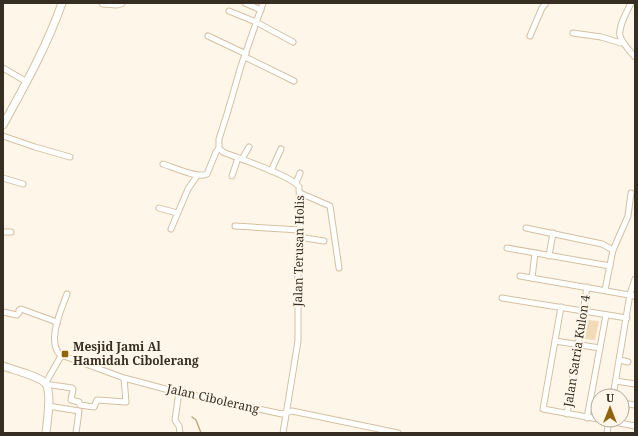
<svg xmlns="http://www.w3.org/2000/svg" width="638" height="436" viewBox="0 0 638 436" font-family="'Noto Serif',serif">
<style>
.green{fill:#f1dab8}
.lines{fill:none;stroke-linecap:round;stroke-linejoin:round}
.stream{stroke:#c3a981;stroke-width:1.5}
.minor-casing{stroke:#d4c0a1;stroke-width:7}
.major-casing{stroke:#d4c0a1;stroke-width:9}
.minor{stroke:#fff;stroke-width:5}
.major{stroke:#fff;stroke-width:7}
.poi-dot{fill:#8f640b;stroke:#fff6ea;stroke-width:1.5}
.labels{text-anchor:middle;stroke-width:4;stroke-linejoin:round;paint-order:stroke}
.street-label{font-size:12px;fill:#362e22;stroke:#fff6ea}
.poi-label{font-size:12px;font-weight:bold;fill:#362e22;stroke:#fff6ea;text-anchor:start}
</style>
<rect width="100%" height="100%" fill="#fff6ea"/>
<!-- green -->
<path class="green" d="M588,320l11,1 -4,19 -10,-1z"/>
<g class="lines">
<!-- stream -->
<path class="stream" d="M192,417l4,3 5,13"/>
<!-- minor casing -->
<g class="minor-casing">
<g id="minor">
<path d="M245,3l16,7"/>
<path d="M263,3l-22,63 -14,48 -8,25v9l4,4c14,6 70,24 76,35l1,26 -2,47v81l-15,92"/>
<path d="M631,3c-4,9 -13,23 -11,33 2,7 10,15 15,21"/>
<path d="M229,11l27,11 37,20"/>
<path d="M573,33l28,4 20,6"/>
<path d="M208,36l38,18"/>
<path d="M530,36l12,-28 4,-5"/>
<path d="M245,57l49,24"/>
<path d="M3,68l24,14"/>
<path d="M3,136l32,11 35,10"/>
<path d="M242,159l7,-12"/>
<path d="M163,164c10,3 35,15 44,10l9,-22 3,-4"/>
<path d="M271,171l10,-22"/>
<path d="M232,176l6,-18"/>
<path d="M3,178l20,6"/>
<path d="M296,183l4,-10"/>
<path d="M300,193l30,13 9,62"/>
<path d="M159,208l18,5"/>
<path d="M235,226l64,4"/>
<path d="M526,228l76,16 11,6"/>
<path d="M171,229l17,-40 9,-13"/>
<path d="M3,232h8"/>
<path d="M299,237l25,4"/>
<path d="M507,248l103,18"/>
<path d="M549,256l4,-23"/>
<path d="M520,276l115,20"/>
<path d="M532,278l3,-25"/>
<path d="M605,290l8,-40 15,-34 3,-23"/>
<path d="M502,298l125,20"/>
<path d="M561,307l-18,102 55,10"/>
<path d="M3,312l14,3 2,-2v-3l2,-1 33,12 3,3"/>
<path d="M555,341l45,7"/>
<path d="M61,356c-15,-14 0,-46 6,-62"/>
<path d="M620,360l8,2"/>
<path d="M124,378l2,24 -29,-2 -3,7 -14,-2 -1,-3 -8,-2 2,-11 -1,-1 -27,-4 16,-28h3l60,22 45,12 113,24 10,-3 106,22"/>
<path d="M616,381l19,3"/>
<path d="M179,392l-4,28 4,6 1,7"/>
<path d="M613,396l17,-102 5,-15"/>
<path d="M622,403l13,2"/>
<path d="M48,406l31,5 -3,22"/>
<path d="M567,414l20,-127"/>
<path d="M587,418l19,-103"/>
<path d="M604,420l31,6"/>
<path d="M607,433l2,-13"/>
</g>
</g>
<!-- major casing -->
<g class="major-casing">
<g id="major">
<path d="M103,3l14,1 4,-1"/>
<path d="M3,125c22,-40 44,-79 59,-122"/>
<path d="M3,366c10,4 37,10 43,18 6,10 1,38 0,49"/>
</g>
</g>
<!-- minor -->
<use href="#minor" class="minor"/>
<!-- major -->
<use href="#major" class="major"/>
</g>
<!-- markers -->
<rect class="poi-dot" x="61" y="350" width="8" height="8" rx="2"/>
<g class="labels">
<!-- street labels -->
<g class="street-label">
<text transform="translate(299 251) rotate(-89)" y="4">Jalan Terusan Holis</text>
<text transform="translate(577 351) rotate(-81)" y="4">Jalan Satria Kulon 4</text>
<text transform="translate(213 399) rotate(13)" y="4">Jalan Cibolerang</text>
</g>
<!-- poi labels -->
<g class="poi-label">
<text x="73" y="351">Mesjid Jami Al<tspan x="73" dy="14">Hamidah Cibolerang</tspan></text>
</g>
</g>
<!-- border -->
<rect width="638" height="436" fill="none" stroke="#362e22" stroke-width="8"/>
<!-- north arrow -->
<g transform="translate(610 408)"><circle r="19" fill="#fff6ea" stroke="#afa69a"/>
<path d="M0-3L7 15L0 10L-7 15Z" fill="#8f640b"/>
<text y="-6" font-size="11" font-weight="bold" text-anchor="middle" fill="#362e22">U</text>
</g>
</svg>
